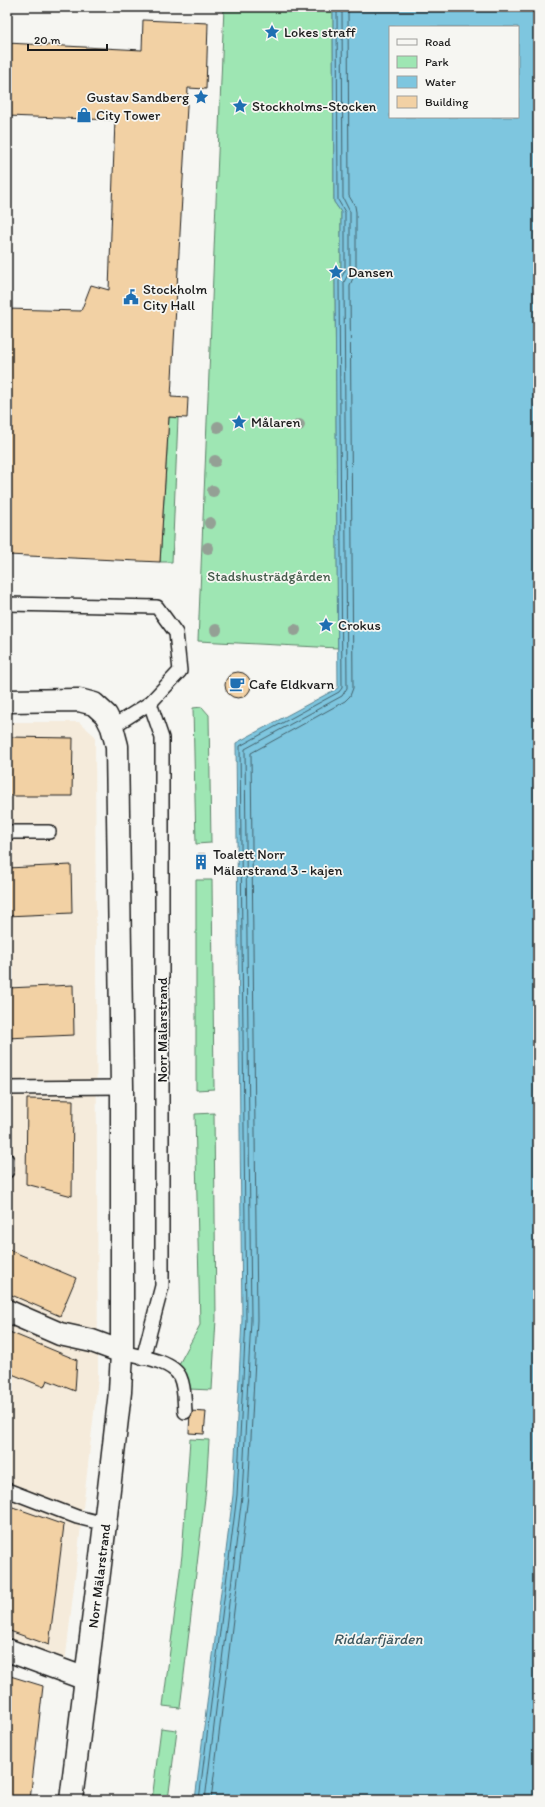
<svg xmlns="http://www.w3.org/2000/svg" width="545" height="1807" viewBox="0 0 545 1807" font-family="Itim,sans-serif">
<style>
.built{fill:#f5ebdb}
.green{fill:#9ee6b3;stroke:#5d8168}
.water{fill:#7ec6df;stroke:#578291;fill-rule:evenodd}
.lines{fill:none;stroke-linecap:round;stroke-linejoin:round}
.shore{stroke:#43606a;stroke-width:1}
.building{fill:#f2d1a4;stroke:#1c1c1c}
.service-casing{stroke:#1c1c1c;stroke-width:16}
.minor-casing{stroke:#1c1c1c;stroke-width:25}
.tertiary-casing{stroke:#1c1c1c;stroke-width:25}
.service{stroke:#f6f6f2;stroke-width:13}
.minor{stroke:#f6f6f2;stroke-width:22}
.tertiary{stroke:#f6f6f2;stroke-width:22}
.tree{fill:#94a095}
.labels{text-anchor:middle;stroke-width:3.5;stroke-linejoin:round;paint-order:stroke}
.poi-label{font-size:14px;fill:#1c1c1c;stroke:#f6f6f2;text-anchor:start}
.park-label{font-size:14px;fill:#435949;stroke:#f6f6f2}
.street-label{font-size:14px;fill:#1c1c1c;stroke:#f6f6f2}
.water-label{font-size:15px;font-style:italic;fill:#3e5860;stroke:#f6f6f2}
</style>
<rect width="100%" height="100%" fill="#f6f6f2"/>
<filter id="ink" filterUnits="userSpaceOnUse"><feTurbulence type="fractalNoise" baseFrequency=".025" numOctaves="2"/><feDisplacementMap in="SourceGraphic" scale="8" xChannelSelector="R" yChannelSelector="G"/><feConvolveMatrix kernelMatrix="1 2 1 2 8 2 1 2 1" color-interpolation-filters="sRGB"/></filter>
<g filter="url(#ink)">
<!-- built -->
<path class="built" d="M7,722h72l16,14 3,642 -34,295 -57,-22z"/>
<!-- green -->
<g class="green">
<path d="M224,7h109l1,195 7,10v59l-6,8 3,369 -140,-7z"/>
<path d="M169,417l9,1 -6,144h-12z"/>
<path d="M202,707l7,8 2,128 -15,1 -3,-136z"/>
<path d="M196,880h16l2,209 -18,1z"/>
<path d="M214,1113l2,206 -4,71 -24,-1 -10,-23 22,-41 -5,-211z"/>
<path d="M190,1439l19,1 -3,49 -26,219 -17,-2 19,-151z"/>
<path d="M161,1728l16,2 -9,70h-16z"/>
</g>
<!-- water -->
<path class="water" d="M333,7h205v1793h-343l38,-305 9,-175 -6,-577 102,-55 -3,-410 6,-7v-59l-7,-10zM390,27h128v90h-128z"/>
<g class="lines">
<!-- shore -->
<g class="shore">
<path d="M199,1800l38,-305 9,-175 -6,-574 99,-54 3,-4 -3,-407 6,-10v-59l-7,-12 -1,-193"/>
<path d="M205,1800l37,-304 9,-176 -6,-571 97,-53 5,-8 -3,-406 6,-11v-59l-7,-14 -1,-191"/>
<path d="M211,1800l37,-304 9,-176 -6,-567 94,-52 5,-5 3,-8 -3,-403 6,-14v-59l-1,-6 -6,-10 -1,-189"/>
</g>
</g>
<!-- building -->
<g class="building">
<path d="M143,20l65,3 -2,66 -18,-1 -17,309 17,1 -1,20 -18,-1 -9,145 -153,-7v-246l74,2 10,-26 18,5 6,-170 -108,-4v-73l135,7z"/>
<circle cx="238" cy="685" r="13"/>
<path d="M7,737l66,1 -1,58h-65z"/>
<path d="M198,854h7v16l-7,-1z"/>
<path d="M71,865l1,48 -65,3v-48z"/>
<path d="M7,970l1,18 65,-3 1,50 -67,3z"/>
<path d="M27,1099l46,1 -1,96 -46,-12z"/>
<path d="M7,1249l69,29 -16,38 -53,-23z"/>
<path d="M7,1331l70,29 -2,31 -28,-11 -3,7 -37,-15z"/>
<path d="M190,1411l16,1 -2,22 -15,-1z"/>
<path d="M7,1505l57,20 -15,120 -42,-15z"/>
<path d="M7,1675l36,11 -13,114h-23z"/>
</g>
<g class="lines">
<!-- service casing -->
<g class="service-casing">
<g id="service">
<path d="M7,604l150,3 19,26 4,38 -30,32 -38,24"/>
<path d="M7,832h42"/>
<path d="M7,1088l115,-1"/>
<path d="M7,1160v11"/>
<path d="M122,1352c16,4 51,9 58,25 5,11 4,23 5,35"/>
<path d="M143,1358l19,-72v-548l-12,-35"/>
<path d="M7,1490l70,27 28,7"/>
</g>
</g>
<!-- minor casing -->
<g class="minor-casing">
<g id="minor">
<path d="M7,1311l53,23 32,7 30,11"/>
<path d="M7,1650l79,29"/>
</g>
</g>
<!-- tertiary casing -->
<g class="tertiary-casing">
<path id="tertiary" d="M7,701l72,-1 15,4 12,11 6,12 5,19 5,341v265l-2,40 -15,132 -34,276"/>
</g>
<!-- service -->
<use href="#service" class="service"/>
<!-- minor -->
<use href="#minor" class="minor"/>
<!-- tertiary -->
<use href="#tertiary" class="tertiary"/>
</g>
<!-- trees -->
<g class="tree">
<circle cx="299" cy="425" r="6"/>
<circle cx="218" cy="427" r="6"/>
<circle cx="215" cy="461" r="6"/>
<circle cx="213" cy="491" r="6"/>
<circle cx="210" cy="523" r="6"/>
<circle cx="208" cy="548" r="6"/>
<circle cx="216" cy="630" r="6"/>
<circle cx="295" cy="630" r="6"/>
</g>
</g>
<!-- icons -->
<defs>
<g id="sight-bare" transform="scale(1.2)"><path d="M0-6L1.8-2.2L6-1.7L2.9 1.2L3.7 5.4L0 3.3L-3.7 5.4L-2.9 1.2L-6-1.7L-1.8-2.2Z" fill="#1f6fb2" stroke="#f6f6f2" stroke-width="2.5" paint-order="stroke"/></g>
<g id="shop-bare" transform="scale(1.2)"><path d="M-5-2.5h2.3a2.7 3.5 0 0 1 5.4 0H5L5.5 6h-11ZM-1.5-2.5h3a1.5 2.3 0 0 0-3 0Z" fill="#1f6fb2" stroke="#f6f6f2" stroke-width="2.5" paint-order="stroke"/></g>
<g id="civic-bare" transform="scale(1.2)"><path d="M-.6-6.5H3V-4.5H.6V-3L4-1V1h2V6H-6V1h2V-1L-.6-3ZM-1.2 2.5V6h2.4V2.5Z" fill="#1f6fb2" stroke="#f6f6f2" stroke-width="2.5" paint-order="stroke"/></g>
<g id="cafe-bare" transform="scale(1.2)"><path d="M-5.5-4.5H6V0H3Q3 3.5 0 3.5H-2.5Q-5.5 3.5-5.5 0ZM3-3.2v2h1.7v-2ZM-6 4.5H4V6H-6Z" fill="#1f6fb2" stroke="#f6f6f2" stroke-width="2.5" paint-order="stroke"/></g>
<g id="building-bare" transform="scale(1.2)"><path d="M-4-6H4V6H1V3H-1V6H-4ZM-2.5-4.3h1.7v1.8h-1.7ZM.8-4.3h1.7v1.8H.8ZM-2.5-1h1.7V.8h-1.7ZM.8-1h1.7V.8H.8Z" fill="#1f6fb2" stroke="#f6f6f2" stroke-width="2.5" paint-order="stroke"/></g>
</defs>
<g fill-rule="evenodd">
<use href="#sight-bare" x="272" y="32"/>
<use href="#sight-bare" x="201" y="97"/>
<use href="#sight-bare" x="240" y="106"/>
<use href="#shop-bare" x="84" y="115"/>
<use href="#sight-bare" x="336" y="272"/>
<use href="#civic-bare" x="131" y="297"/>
<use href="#sight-bare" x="239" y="422"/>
<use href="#sight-bare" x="326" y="625"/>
<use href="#cafe-bare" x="237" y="684"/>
<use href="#building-bare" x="201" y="862"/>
</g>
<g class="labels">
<!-- poi labels -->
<g class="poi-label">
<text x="284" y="37">Lokes straff</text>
<text x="189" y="102" text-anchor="end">Gustav Sandberg</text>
<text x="252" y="111">Stockholms-Stocken</text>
<text x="96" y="120">City Tower</text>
<text x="348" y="277">Dansen</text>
<text x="143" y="294">Stockholm<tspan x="143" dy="16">City Hall</tspan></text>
<text x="251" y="427">Målaren</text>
<text x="338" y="630">Crokus</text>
<text x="249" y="689">Cafe Eldkvarn</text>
<text x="213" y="859">Toalett Norr<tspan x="213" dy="16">Mälarstrand 3 - kajen</tspan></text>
</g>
<!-- park labels -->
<g class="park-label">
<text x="269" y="581">Stadshusträdgården</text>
</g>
<!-- street labels -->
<g class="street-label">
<text transform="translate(162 1030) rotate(-90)" y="5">Norr Mälarstrand</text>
<text transform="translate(99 1576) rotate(-83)" y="5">Norr Mälarstrand</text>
</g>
<!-- water labels -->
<g class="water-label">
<text x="378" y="1644">Riddarfjärden</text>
</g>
</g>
<!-- margin -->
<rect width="545" height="1807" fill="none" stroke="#f6f6f2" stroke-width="24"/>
<rect x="12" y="12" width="521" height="1783" fill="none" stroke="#1c1c1c" stroke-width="1.5" filter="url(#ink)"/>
<!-- legend -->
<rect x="389" y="26" width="130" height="92" fill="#f6f6f2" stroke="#9f9f9c"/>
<rect x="397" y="39" width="20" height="6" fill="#f6f6f2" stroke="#9f9f9c"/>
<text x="425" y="46" font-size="12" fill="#1c1c1c">Road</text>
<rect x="397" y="56" width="20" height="12" fill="#9ee6b3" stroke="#9f9f9c"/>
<text x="425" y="66" font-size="12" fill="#1c1c1c">Park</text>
<rect x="397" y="76" width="20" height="12" fill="#7ec6df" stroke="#9f9f9c"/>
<text x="425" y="86" font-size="12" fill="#1c1c1c">Water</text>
<rect x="397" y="96" width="20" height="12" fill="#f2d1a4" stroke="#9f9f9c"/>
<text x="425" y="106" font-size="12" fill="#1c1c1c">Building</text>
<!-- scale -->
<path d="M28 44v6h79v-6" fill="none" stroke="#1c1c1c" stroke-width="2"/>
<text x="34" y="44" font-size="12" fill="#1c1c1c" stroke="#f6f6f2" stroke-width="3" paint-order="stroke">20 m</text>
</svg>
